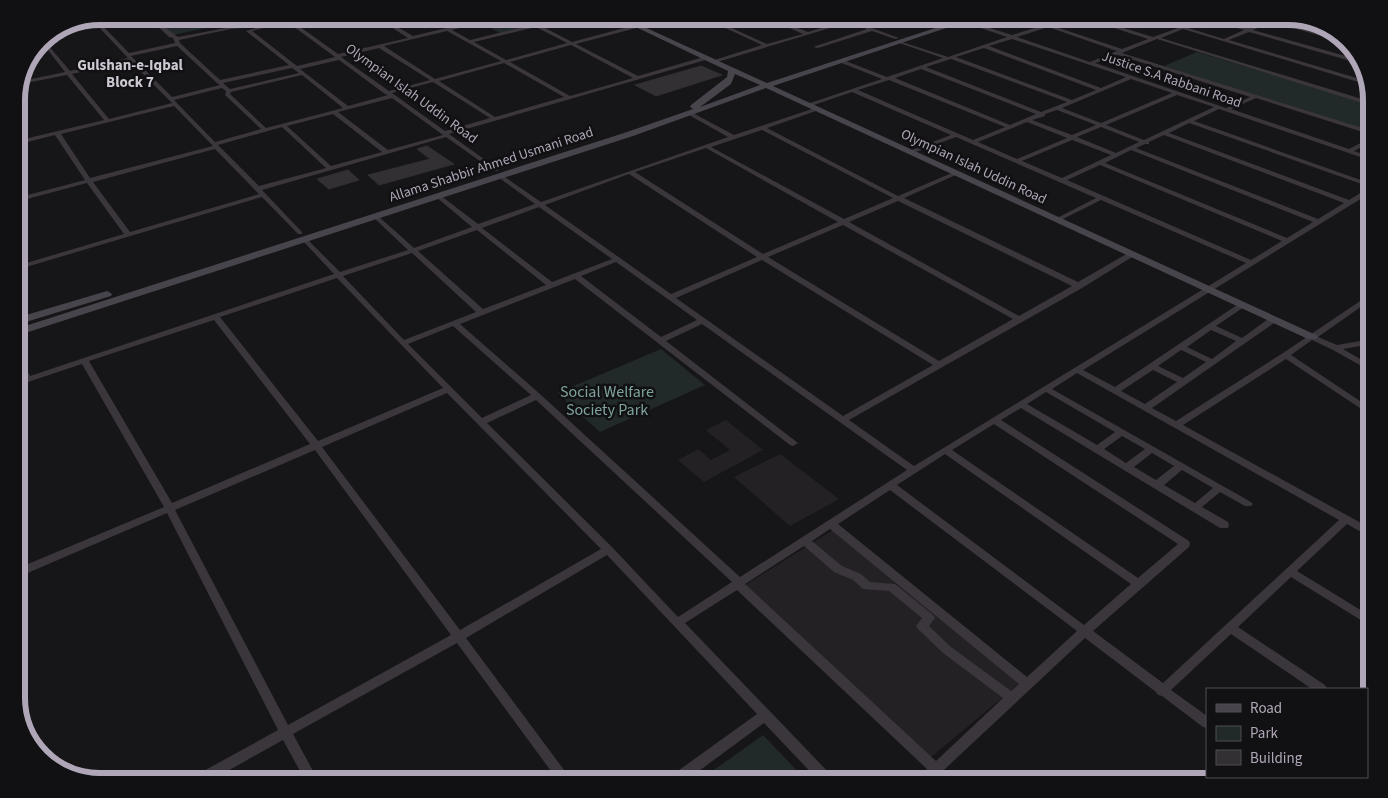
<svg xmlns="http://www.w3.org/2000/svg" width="1388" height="798" viewBox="0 0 1388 798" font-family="'Source Sans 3',sans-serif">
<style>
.built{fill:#232124}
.green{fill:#212a28}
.building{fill:#323033;stroke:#322f33}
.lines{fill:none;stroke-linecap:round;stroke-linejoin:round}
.street{fill:#3a363c;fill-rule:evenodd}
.secondary{fill:#48444c;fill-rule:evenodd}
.labels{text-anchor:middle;stroke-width:5;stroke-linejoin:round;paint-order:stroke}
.far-street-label{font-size:14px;fill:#afa7b7;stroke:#111012}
.far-neighbourhood-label{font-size:15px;font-weight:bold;fill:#cec8d3;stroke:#111012}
.park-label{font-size:16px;fill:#7ea29d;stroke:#111012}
.rim{fill:none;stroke:#afa7b7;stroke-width:6}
</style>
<rect width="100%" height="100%" fill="#161517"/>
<!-- built -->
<g class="built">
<path d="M726,420l37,30 -59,32 -26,-22 20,-11 13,11 19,-10 -24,-20z"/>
<path d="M780,454l59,45 -49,27 -56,-49z"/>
<path d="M833,530l187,153 -90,75 -185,-173z"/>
</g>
<!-- green -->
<g class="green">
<path d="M498,20h21l11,6 -30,7 -17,-9z"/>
<path d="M158,22h78l-63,13z"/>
<path d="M1197,52l175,53v28l-208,-67z"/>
<path d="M661,349l44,36 -105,47 -43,-39z"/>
<path d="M763,735l45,47h-111z"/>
</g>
<!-- building -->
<g class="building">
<path d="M701,66l21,9 -66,21 -21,-11z"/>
<path d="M427,146l27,18 -75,21 -11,-10 62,-16 -13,-10z"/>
<path d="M348,170l11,10 -30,9 -12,-10z"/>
</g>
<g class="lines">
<!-- street -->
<g class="street">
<path d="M1252,16c6,0 15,3 19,3 4,0 8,-3 13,-3l-9,5 68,19 4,3 -76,-21 -18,8 107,30 1,4 -112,-32 -20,8 138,41 1,4 -185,-56 -22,9 211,64v4l-215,-67 -35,14 250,78v4l-116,-37 -25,11 118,40 23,-12v5l-18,9 18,6v4l-153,-52 -25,12 178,63v8l-289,178 32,17 125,-84h6l1,2 -31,21 26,12 29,-21h6l1,2 -1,2 -125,87 24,13 107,-68 89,-60v6l-54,38 19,8 35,-6v5l-29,5 29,17v6l-39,-22 -21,-10 -21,15 81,54v7l-86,-57 -103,66 189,104v9l-25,-14 -50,47 75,46v10l-81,-50 -53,50 87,58 2,4h-15l-81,-55 -60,56 36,26v12l-4,-1 -41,-31 -4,-1 -2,-3 -71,-54 -154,144h-15l1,-4 10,-9 -190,-179 -52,33 149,155 1,4h-15l-56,-59 -80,59h-17l1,-4 89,-64 -150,-159 -141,83 107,144h-14l-102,-139 -164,91 26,48h-13l-23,-42 -75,42h-18l1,-4 87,-48 -111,-217 -151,65v-9l148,-62 -82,-143 -66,22v-6l6,-2 -6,-13v-12l4,2 10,21 304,-102 -32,-34v-2h4l34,34 68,-22 -35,-33v-2h4l37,33 58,-21 -36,-30v-2h4l38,29 57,-20 -37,-27v-2h4l39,27 187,-65 -39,-22v-2l2,-1 43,23 81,-27h4v2l-52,18 131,68 56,-24h4v2l-54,24 174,84 52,-30h6l1,2 -55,34 -233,132 65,46 332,-203 -145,-63 -42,21h-4v-2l41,-21 -140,-61 -43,16h-4v-2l42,-16 -99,-43 -41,14h-4v-2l75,-25 -43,-17v-2h4l44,17 56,-19 -44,-15v-2l49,16 59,-20 -44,-15v-2h2l47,15 58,-18h8l-25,9 69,23 26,-10 -68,-22h8l65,20 25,-9 -33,-11h7l72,22 20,-9 -43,-12v-1h6l41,11 18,-7zM1048,27l69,24 -27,11 -73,-25zM1012,39l114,38 -25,11 -112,-42zM984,48l112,42 -24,10 -116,-43zM1118,55l132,42 -24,11 -131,-45zM951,59l116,43 -26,10 -115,-45zM921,69l115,45 -26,11 -115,-47zM1131,79l41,14 -71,30 -39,-15zM889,80l116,47 -32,13 -115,-50zM1177,95l37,12 -70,33 -38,-15zM1057,110l39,15 -24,10 -40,-15 13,-4v-2zM1027,122l40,16 -50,21 -39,-17zM1189,123l181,64 -21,13 -180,-67zM1101,127l38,15 -23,11 -39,-16zM762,130l131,68 -49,21 -133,-72zM1164,135l180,68 -26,16 -182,-71 9,-4h4v-2zM1072,140l39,15 -49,23 -40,-17zM706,148l132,74 -75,32 -128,-82zM1131,150l182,72 -26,16 -182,-75zM1100,165l182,76 -31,19 -184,-80zM629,174l128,83 -86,37 -126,-89zM898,201l174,85 -53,30 -170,-94zM539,207l73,52 -60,23 -70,-54zM843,225l170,94 -74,42 -171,-104zM477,230l69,55 -63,24 -65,-58zM412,253l64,59 -72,28 -61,-64zM762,260l171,105 -90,51 -167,-118zM616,262l81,58 -36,17 -80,-61zM337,278l106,110 -125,53 -98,-124zM575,279l215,166 3,1 5,-3 -132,-102 36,-17 205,146 -167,107 -200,-183 -80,-70zM214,320l96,124 -138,59 -83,-142zM453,326l78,69 -49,23 -74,-74zM1211,330l25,11 -24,18 -25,-12zM1181,350l25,12 -23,16 -25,-12zM1153,370l24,12 -32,22 -24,-13zM1077,373l262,147 -176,163 -70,-52 96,-84 1,-3 -1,-3 -188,-121 20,-12 199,120h8l1,-3 -1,-3 -26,-15 18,-15 25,14h6l2,-2 -2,-2 -199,-113zM1046,392l69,40 -18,13 -70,-41zM447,393l154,156 -141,81 -138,-183zM536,400l196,182 -54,35 -66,-70 -125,-124zM994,424l184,120 -40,34 -186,-128zM1122,436l23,13 -19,14 -22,-14zM315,450l136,185 -163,90 -113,-215zM1152,453l22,13 -18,14 -22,-13zM945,454l186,130 -47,41 -187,-140zM1182,470l31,18 -18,15 -31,-18zM890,490l187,141 -50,46 -189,-153zM830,529l189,155 -8,7 -60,-44 -22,-21 6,-8 -2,-3 -38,-31 -25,-2 -9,-8 -19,-8 -30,-25zM804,546l30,26 19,8 10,9 26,2 33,27 -6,8 2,3 25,24 60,45 -67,63 -191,-177z"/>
<path d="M854,18h9l-149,45 -3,-2 51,-16 -56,-26h6l55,25 36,-10 -34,-15h6l33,13z"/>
<path d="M660,19l-20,7v1l-64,17 62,32 69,-20 3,2 -1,1 -260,75 49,35v2h-4l-48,-34 -184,53 40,42v2h-4l-36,-37 -246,73v-4l108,-32 -37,-51 -71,19v-4l69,-18 -30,-45 -39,10v-4l88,-21 -37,-45 -46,9 1,-3 43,-9 -24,-31 2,-2 27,32 58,-13 -34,-36h5l30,31 46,-10 -2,-5 -4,-1 -16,-15h5l20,15 53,-10 24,-2v2h-2l-22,2 -52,11 1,3 40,37 69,-15 -43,-34 26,-8h2v2l-22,6 45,35 38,-9 -49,-36h6l46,33 70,-16 -26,-17h5l26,15 67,-16h10l-38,10 18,10 62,-15 -8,-5h6l42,22 63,-17v-1l16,-4zM536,27l31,16 -61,17 -32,-18zM447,31l54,30 -66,18 -51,-33zM571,45l62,33 -63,18 -60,-34zM177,46l40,37 3,2 -48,12 -41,-41zM379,48l51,32 -41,11 -48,-34zM339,60l46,34 3,1 -40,11 -48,-37zM130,61l42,42 -63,16 -37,-45zM504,63l60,34 -69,20 -56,-36zM292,68l7,5 -69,16 -7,-6zM302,75l41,33 -77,20 -36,-34 1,-2zM433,82l57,36 -45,13 -53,-38zM222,88l4,3 -1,4 36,34 -46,13 -41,-42zM392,98l51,37 -55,15 -50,-38zM174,106l39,40 -123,32 -29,-44zM333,114l49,38 -51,14 -44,-40zM282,127l44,41 -67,18 -41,-41zM215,149l44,45 -129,38 -37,-50z"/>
<path d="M81,22h12l-35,7 5,-3z"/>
<path d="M858,23l41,15 -4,1 -23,-8 -54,17 -5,-1 54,-18 -11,-4v-1z"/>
<path d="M1275,777h16l3,3 -17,2z"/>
</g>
<!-- secondary -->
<g class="secondary">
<path d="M966,18h10l-203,68 543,249 2,2 -2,2h-8l-542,-251 -133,48 -617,200v-7l611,-197 66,-23 -3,-2 1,-2 36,-28 1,-6 -107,-51h8l138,63zM735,74l25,11 -60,22 31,-23z"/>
<path d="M107,291l5,3 -1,2 -95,29v-7z"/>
</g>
</g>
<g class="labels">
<!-- far-street labels -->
<g class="far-street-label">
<text transform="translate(1172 79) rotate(19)" y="5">Justice S.A Rabbani Road</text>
<text transform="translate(412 93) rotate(36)" y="5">Olympian Islah Uddin Road</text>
<text transform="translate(491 164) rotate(-18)" y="5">Allama Shabbir Ahmed Usmani Road</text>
<text transform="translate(974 166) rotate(25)" y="5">Olympian Islah Uddin Road</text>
</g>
<!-- far-neighbourhood labels -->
<g class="far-neighbourhood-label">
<text x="130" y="70">Gulshan-e-Iqbal<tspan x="130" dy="17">Block 7</tspan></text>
</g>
<!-- park labels -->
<g class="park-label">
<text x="607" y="397">Social Welfare<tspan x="607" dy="18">Society Park</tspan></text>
</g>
</g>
<!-- crop -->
<path d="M0 0H1388V798H0ZM100 25H1288A75 75 0 0 1 1363 100V698A75 75 0 0 1 1288 773H100A75 75 0 0 1 25 698V100A75 75 0 0 1 100 25Z" fill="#111012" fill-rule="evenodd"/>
<path class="rim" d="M100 25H1288A75 75 0 0 1 1363 100V698A75 75 0 0 1 1288 773H100A75 75 0 0 1 25 698V100A75 75 0 0 1 100 25Z"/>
<!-- legend -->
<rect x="1206" y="688" width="162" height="90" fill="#111012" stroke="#504c54"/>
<rect x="1216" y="704" width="25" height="8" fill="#48444c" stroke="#504c54"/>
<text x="1250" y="713" font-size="15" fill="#afa7b7">Road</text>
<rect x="1216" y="726" width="25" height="15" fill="#212a28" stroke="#504c54"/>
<text x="1250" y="738" font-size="15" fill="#afa7b7">Park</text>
<rect x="1216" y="750" width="25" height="15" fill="#323033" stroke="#504c54"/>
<text x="1250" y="763" font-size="15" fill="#afa7b7">Building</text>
</svg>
